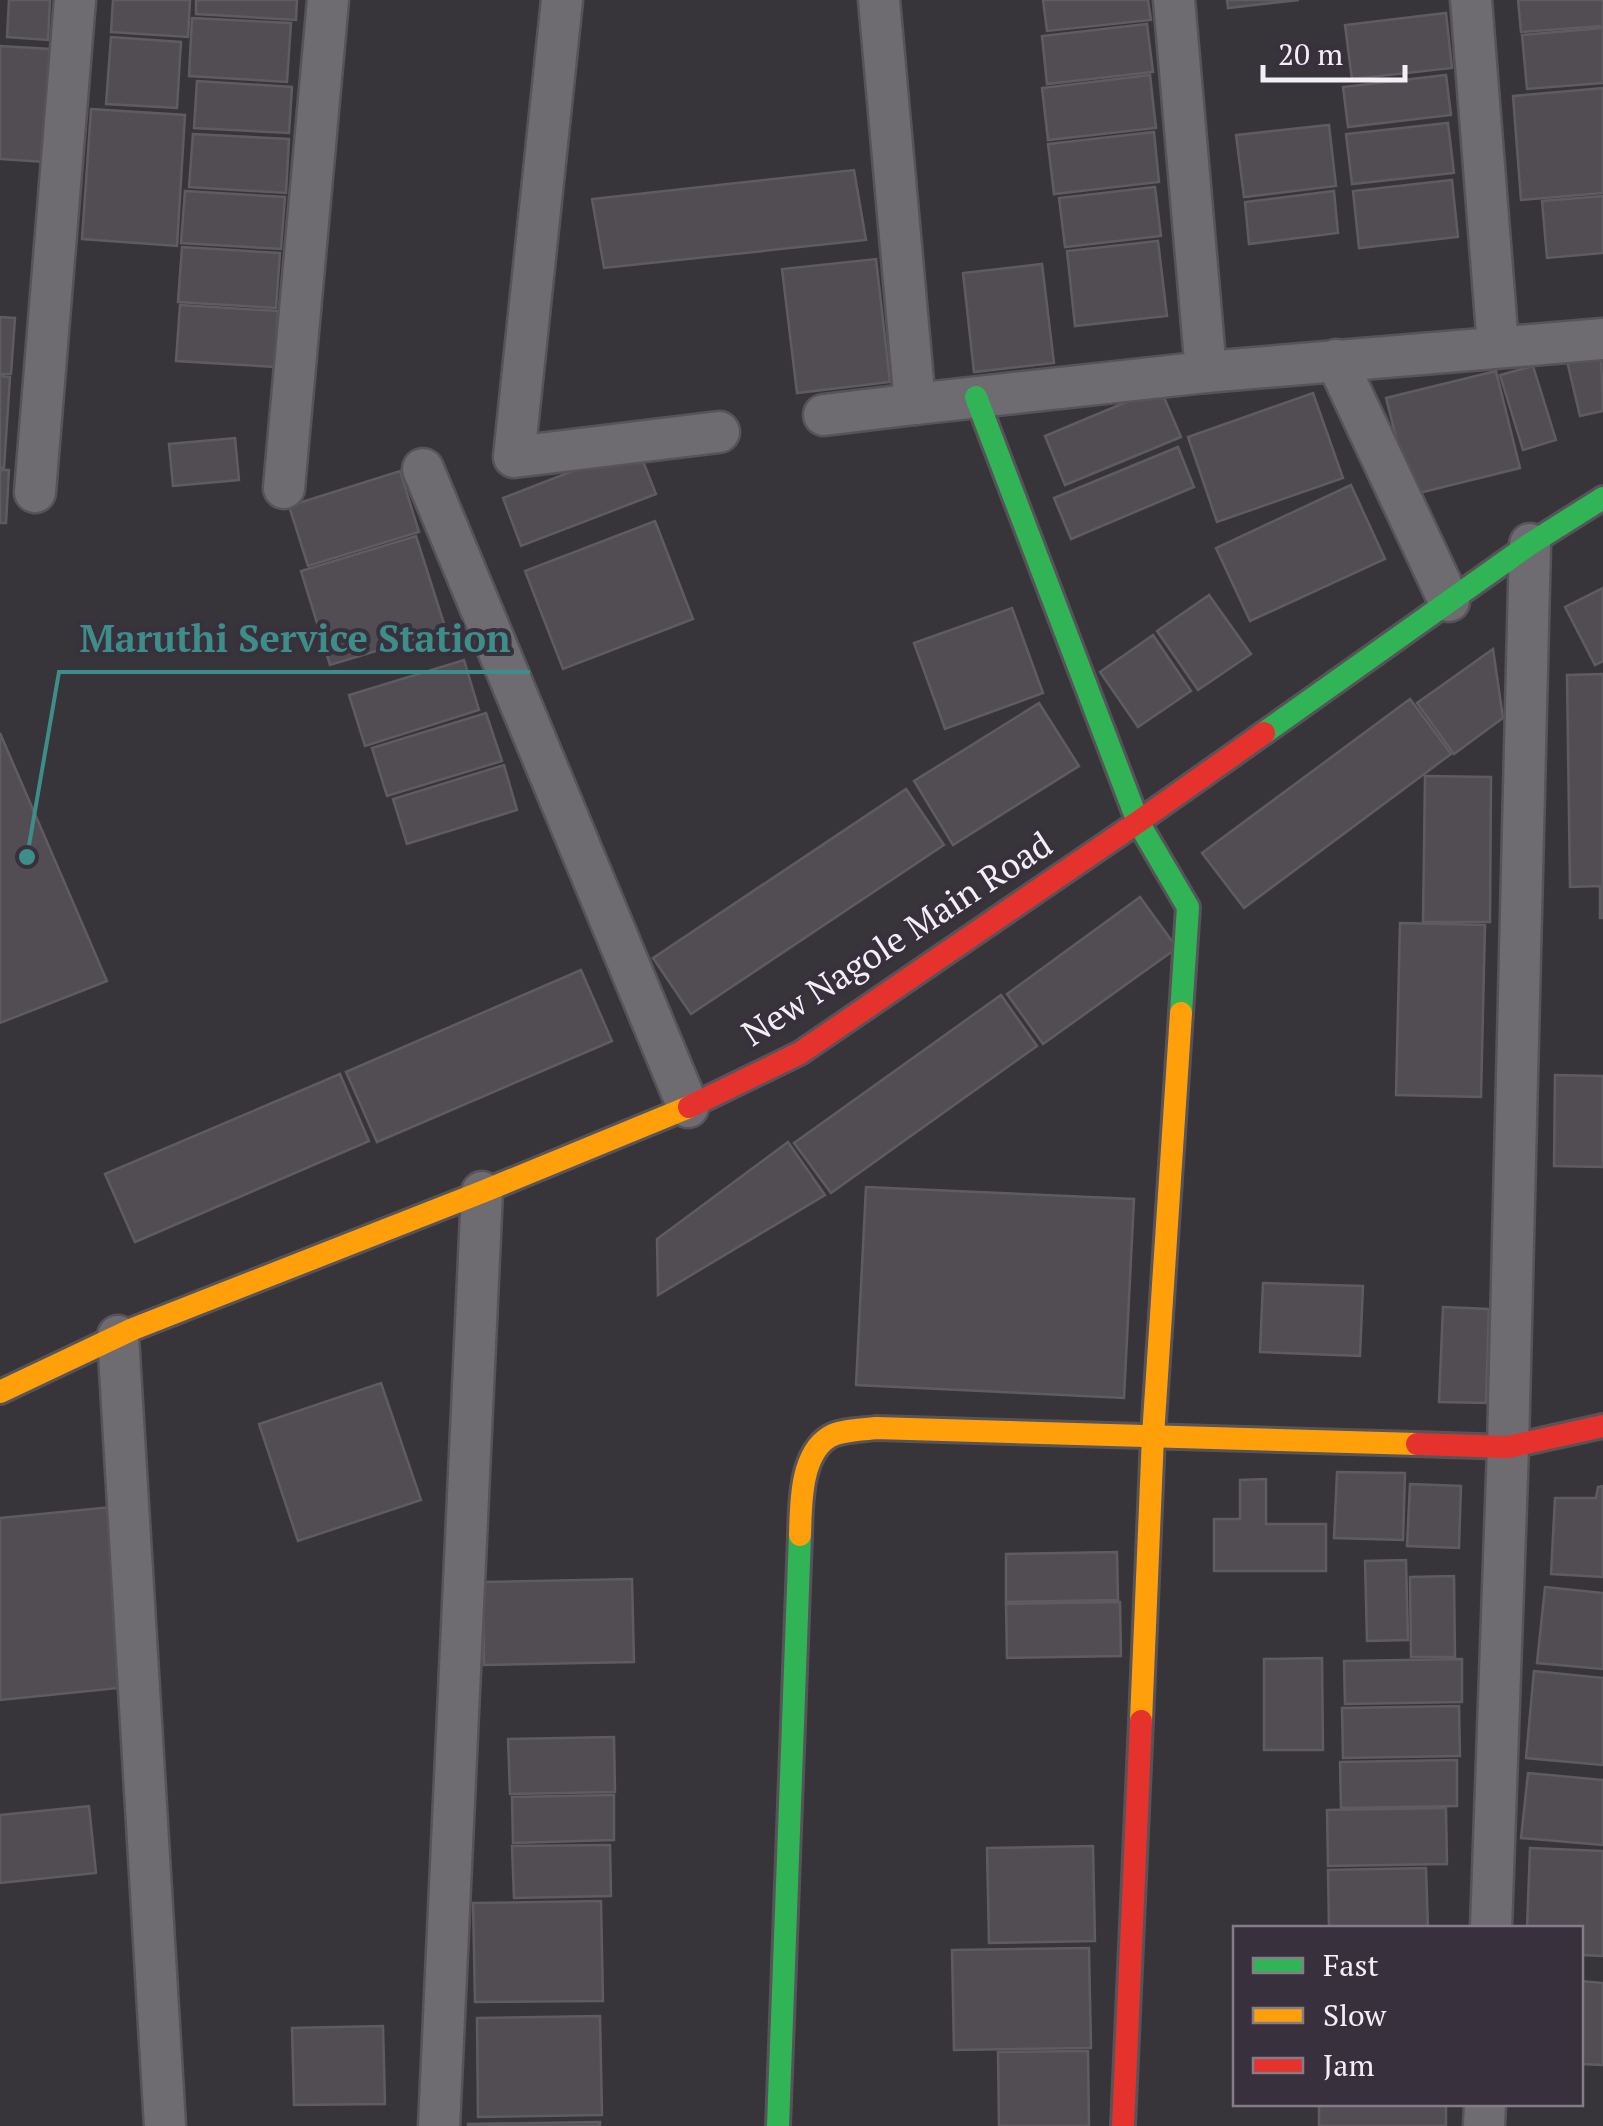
<svg xmlns="http://www.w3.org/2000/svg" width="1603" height="2126" viewBox="0 0 1603 2126" font-family="'PT Serif',serif">
<style>
.building{fill:#514d53;stroke:#5f5c61;stroke-width:2.5}
.lines{fill:none;stroke-linecap:round;stroke-linejoin:round}
.street-casing{stroke:#565359;stroke-width:45}
.fast-casing{stroke:#565359;stroke-width:28}
.slow-casing{stroke:#565359;stroke-width:28}
.jam-casing{stroke:#565359;stroke-width:28}
.street{stroke:#6e6c71;stroke-width:40}
.fast{stroke:#30b455;stroke-width:22}
.slow{stroke:#ff9f0a;stroke-width:22}
.jam{stroke:#e5322d;stroke-width:22}
.labels{text-anchor:middle;stroke-width:8;stroke-linejoin:round;paint-order:stroke}
.street-label{font-size:35px;fill:#f3eff7;stroke:#38313d}
.leader{fill:none;stroke:#3d8e89;stroke-width:4}
.callout-dot{fill:#3d8e89;stroke:#38313d;stroke-width:4}
.callout-label{font-size:38px;text-anchor:middle;font-weight:bold;fill:#3d8e89;stroke:#38313d;stroke-width:8;stroke-linejoin:round;paint-order:stroke}
</style>
<rect width="100%" height="100%" fill="#37343a"/>
<!-- building -->
<g class="building">
<path d="M9,0h41l-2,40 -41,-3z"/>
<path d="M113,0h77l-2,37 -77,-5z"/>
<path d="M196,0h101l-1,20 -100,-6z"/>
<path d="M1043,0h105l3,20 -104,11z"/>
<path d="M1227,0h72l-71,8z"/>
<path d="M1518,0h85v26l-82,6z"/>
<path d="M1446,13l6,55 -100,11 -7,-54z"/>
<path d="M192,18l99,5 -4,59 -98,-6z"/>
<path d="M1147,24l6,48 -106,12 -5,-48z"/>
<path d="M1603,28v55l-76,6 -5,-54z"/>
<path d="M111,37l70,5 -4,66 -71,-4z"/>
<path d="M0,46l51,3 -7,113 -44,-3z"/>
<path d="M1150,75l6,53 -108,12 -6,-52z"/>
<path d="M1446,75l5,40 -103,12 -5,-40z"/>
<path d="M197,81l95,6 -3,46 -95,-5z"/>
<path d="M1603,88v105l-82,7 -8,-104z"/>
<path d="M91,109l94,6 -8,131 -95,-7z"/>
<path d="M1448,123l6,50 -102,11 -6,-50z"/>
<path d="M1329,125l7,61 -92,11 -8,-62z"/>
<path d="M1154,132l5,50 -105,12 -6,-50z"/>
<path d="M193,134l96,5 -3,54 -97,-6z"/>
<path d="M854,170l12,70 -262,28 -12,-69z"/>
<path d="M1452,180l6,57 -99,11 -6,-57z"/>
<path d="M1155,187l6,49 -96,11 -6,-49z"/>
<path d="M185,191l100,6 -4,52 -100,-6z"/>
<path d="M1334,191l4,42 -89,11 -4,-42z"/>
<path d="M1603,196v57l-56,5 -5,-57z"/>
<path d="M1158,241l9,75 -92,10 -8,-75z"/>
<path d="M182,247l98,6 -4,55 -98,-6z"/>
<path d="M876,259l14,123 -93,11 -15,-124z"/>
<path d="M1042,264l12,99 -80,9 -11,-99z"/>
<path d="M180,305l98,6 -3,56 -99,-6z"/>
<path d="M0,317l15,1 -4,56h-11z"/>
<path d="M1601,353l2,58 -23,5 -13,-55z"/>
<path d="M1533,366l23,74 -33,10 -23,-75z"/>
<path d="M1496,371l24,97 -109,27 -25,-97z"/>
<path d="M0,376l10,1 -6,91h-4z"/>
<path d="M1160,388l21,49 -116,48 -20,-49z"/>
<path d="M1313,393l30,85 -126,44 -29,-85z"/>
<path d="M235,438l4,42 -66,6 -4,-42z"/>
<path d="M637,446l19,48 -135,52 -18,-48z"/>
<path d="M1178,447l16,40 -123,52 -17,-41z"/>
<path d="M0,470h9l-3,53h-6z"/>
<path d="M400,471l19,61 -111,34 -19,-60z"/>
<path d="M1351,485l34,74 -135,62 -34,-73z"/>
<path d="M655,521l38,98 -130,50 -38,-98z"/>
<path d="M416,536l30,94 -116,35 -29,-94z"/>
<path d="M1603,588v73l-8,4 -30,-58z"/>
<path d="M1209,595l42,59 -53,36 -41,-59z"/>
<path d="M1012,608l31,85 -98,36 -31,-86z"/>
<path d="M1153,635l38,56 -53,36 -38,-55z"/>
<path d="M1493,649l10,69 -49,36 -37,-51z"/>
<path d="M464,660l15,50 -114,36 -16,-51z"/>
<path d="M1603,674v244h-3v-32l-30,1 -3,-212z"/>
<path d="M1410,699l41,55 -207,154 -42,-55z"/>
<path d="M1039,703l40,63 -126,79 -39,-64z"/>
<path d="M486,713l16,48 -115,35 -15,-48z"/>
<path d="M0,733l107,248 -107,42z"/>
<path d="M504,765l13,45 -110,34 -14,-45z"/>
<path d="M1425,776l66,1 -1,145h-67z"/>
<path d="M906,789l38,56 -253,169 -38,-56z"/>
<path d="M1140,897l37,51 -134,96 -36,-50z"/>
<path d="M1400,923l85,2 -4,172 -85,-2z"/>
<path d="M581,970l31,71 -235,101 -31,-70z"/>
<path d="M1001,995l36,51 -206,147 -37,-50z"/>
<path d="M340,1074l29,67 -234,101 -30,-68z"/>
<path d="M1555,1075l48,1v91l-49,-1z"/>
<path d="M788,1142l37,53 -167,100 -1,-56z"/>
<path d="M866,1187l268,12 -10,199 -268,-13z"/>
<path d="M1263,1283l100,3 -3,70 -100,-4z"/>
<path d="M1443,1307l46,2 -3,94 -47,-1z"/>
<path d="M381,1383l40,117 -123,41 -39,-117z"/>
<path d="M1337,1472l68,1 -2,67 -69,-2z"/>
<path d="M1266,1479v45h60v47h-112v-52h26v-39z"/>
<path d="M1410,1484l51,2 -2,62 -52,-2z"/>
<path d="M1603,1486v91l-52,-3 4,-76h41l2,-11z"/>
<path d="M111,1507l18,180 -129,13v-182z"/>
<path d="M1117,1552l1,48 -112,2v-48z"/>
<path d="M1406,1560l2,80 -41,1 -2,-80z"/>
<path d="M1454,1576l1,81h-44l-1,-80z"/>
<path d="M632,1579l2,83 -150,3 -1,-83z"/>
<path d="M1545,1587l58,6v76l-66,-6z"/>
<path d="M1120,1602l1,54 -114,2 -1,-54z"/>
<path d="M1322,1658l1,92h-59v-91z"/>
<path d="M1462,1659v43l-117,2 -1,-43z"/>
<path d="M1534,1671l69,7v87l-77,-7z"/>
<path d="M1459,1706l1,50 -117,2 -1,-50z"/>
<path d="M614,1737l1,55 -105,2 -2,-55z"/>
<path d="M1457,1760v46l-116,2 -1,-46z"/>
<path d="M1528,1773l75,7v65l-82,-7z"/>
<path d="M614,1795v45l-101,3 -1,-46z"/>
<path d="M89,1806l7,67 -96,10v-68z"/>
<path d="M1446,1808l1,56 -119,2 -1,-56z"/>
<path d="M610,1845l1,51 -97,2 -2,-52z"/>
<path d="M1093,1846l2,95 -106,2 -2,-95z"/>
<path d="M1530,1848l73,3v105l-23,-1v-27h-53z"/>
<path d="M1426,1868l2,60h-99l-1,-58z"/>
<path d="M601,1901l2,100 -128,1 -2,-99z"/>
<path d="M1089,1948l2,100 -137,2 -2,-100z"/>
<path d="M1580,1981l23,2v82l-23,-1z"/>
<path d="M600,2016l2,99 -124,2 -1,-99z"/>
<path d="M383,2026l2,78 -91,1 -2,-77z"/>
<path d="M1088,2051l1,75h-90l-1,-74z"/>
<rect x="1319" y="2104" width="127" height="22"/>
<path d="M600,2122v4h-132v-2z"/>
</g>
<g class="lines">
<!-- street casing -->
<g class="street-casing">
<g id="street">
<path d="M562,0l-48,457 205,-25"/>
<path d="M879,0l36,404 291,-32 397,-33"/>
<path d="M1174,0l32,372"/>
<path d="M1471,0l27,346"/>
<path d="M1336,360l113,241"/>
<path d="M824,415l91,-11"/>
<path d="M423,469l265,638"/>
<path d="M284,488l44,-488"/>
<path d="M35,492l40,-492"/>
<path d="M118,1336l47,790"/>
<path d="M1491,1928l17,-481 22,-903"/>
<path d="M439,2126l43,-934"/>
<path d="M1484,2126l1,-22"/>
</g>
</g>
<!-- fast casing -->
<g class="fast-casing">
<g id="fast">
<path d="M976,397l162,425 50,85 -7,106"/>
<path d="M1264,733l266,-189 73,-46"/>
<path d="M778,2126l22,-591"/>
</g>
</g>
<!-- slow casing -->
<g class="slow-casing">
<g id="slow">
<path d="M0,1392l133,-63 349,-137 207,-85"/>
<path d="M800,1535c1,-30 0,-80 29,-98 11,-7 33,-7 47,-9l541,16"/>
<path d="M1141,1721l12,-285 28,-423"/>
</g>
</g>
<!-- jam casing -->
<g class="jam-casing">
<g id="jam">
<path d="M689,1107l111,-54 338,-231 126,-89"/>
<path d="M1417,1444l91,3 95,-21"/>
<path d="M1123,2126l18,-405"/>
</g>
</g>
<!-- street -->
<use href="#street" class="street"/>
<!-- fast -->
<use href="#fast" class="fast"/>
<!-- slow -->
<use href="#slow" class="slow"/>
<!-- jam -->
<use href="#jam" class="jam"/>
</g>
<g class="labels">
<!-- street labels -->
<g class="street-label">
<text transform="translate(897 939) rotate(-33)" y="12">New Nagole Main Road</text>
</g>
</g>
<!-- callouts -->
<path class="leader" d="M27 857L59 672H530"/>
<circle class="callout-dot" cx="27" cy="857" r="10"/>
<g class="callout-label">
<text x="295" y="652">Maruthi Service Station</text>
</g>
<!-- legend -->
<rect x="1233" y="1926" width="350" height="180" fill="#38313d" stroke="#837d87" stroke-width="2.5"/>
<rect x="1253" y="1958" width="50" height="15" fill="#30b455" stroke="#837d87" stroke-width="2.5"/>
<text x="1323" y="1976" font-size="30" fill="#f3eff7">Fast</text>
<rect x="1253" y="2008" width="50" height="15" fill="#ff9f0a" stroke="#837d87" stroke-width="2.5"/>
<text x="1323" y="2026" font-size="30" fill="#f3eff7">Slow</text>
<rect x="1253" y="2058" width="50" height="15" fill="#e5322d" stroke="#837d87" stroke-width="2.5"/>
<text x="1323" y="2076" font-size="30" fill="#f3eff7">Jam</text>
<!-- scale -->
<path d="M1263 65v15h142v-15" fill="none" stroke="#f3eff7" stroke-width="5"/>
<text x="1278" y="65" font-size="30" fill="#f3eff7" stroke="#38313d" stroke-width="8" paint-order="stroke">20 m</text>
</svg>
